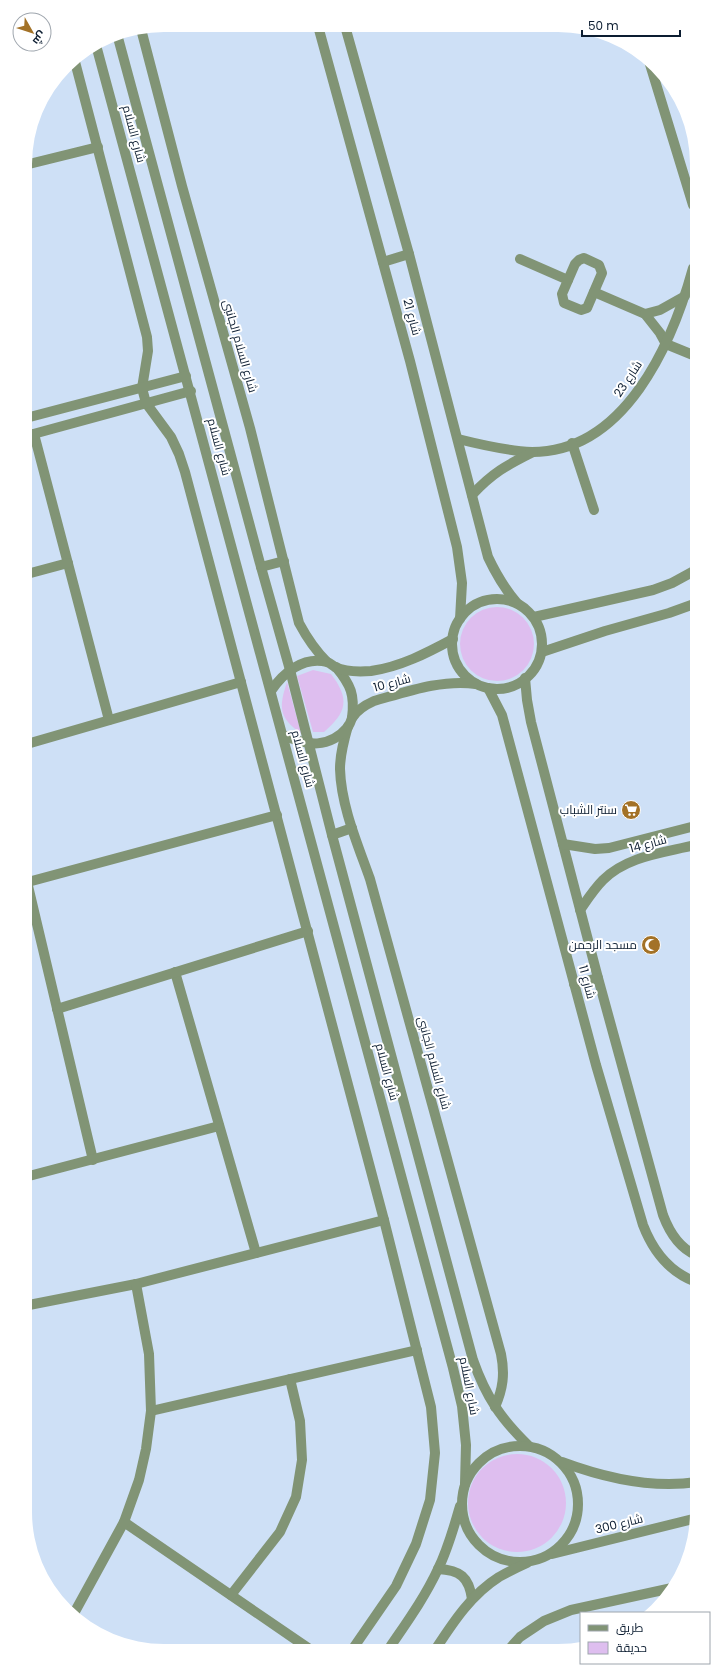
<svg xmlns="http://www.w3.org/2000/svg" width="722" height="1676" viewBox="0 0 722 1676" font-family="Poppins,Cairo,sans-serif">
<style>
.green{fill:#debeef}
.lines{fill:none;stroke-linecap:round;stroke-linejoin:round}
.minor{stroke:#819475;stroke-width:10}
.tertiary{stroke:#819475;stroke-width:10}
.labels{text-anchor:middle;stroke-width:4;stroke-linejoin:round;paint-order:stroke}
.street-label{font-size:12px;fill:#0c1d31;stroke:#fff}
.poi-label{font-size:12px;fill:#0c1d31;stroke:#fff;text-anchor:end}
</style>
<rect width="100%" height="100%" fill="#cee0f6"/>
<!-- green -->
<g class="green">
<circle cx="497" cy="644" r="37"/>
<path d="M313,670l18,4c19,25 16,38 -7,58h-11l-16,-56z"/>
<path d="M287,682l14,51c-23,-15 -22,-27 -14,-51z"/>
<circle cx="517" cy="1503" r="49"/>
</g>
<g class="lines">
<!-- minor -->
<g class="minor">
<path d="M318,26l92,335 47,186 5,36 -2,36"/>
<path d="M345,26l64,228 79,303c8,17 16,31 29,46"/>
<path d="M141,29l41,157 68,242 49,195c8,15 16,27 28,39"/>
<path d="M117,34l144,533 29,103 42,165 141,525c13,37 28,59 56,86"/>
<path d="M96,45l357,1323 9,38 4,39 -1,39"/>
<path d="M74,58l73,279 1,14 -6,37 4,15 25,34 8,17 6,18 199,748 47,187 4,46 -5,47 -14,44 -20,42 -42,61"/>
<path d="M649,61l44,144"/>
<path d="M25,165l73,-18"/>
<path d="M584,258l15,7 3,8 -15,35 -6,2 -17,-7 -2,-9 13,-30 4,-4z"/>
<path d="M520,259l48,21"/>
<path d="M383,262l26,-8"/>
<path d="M594,292l51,22 15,19 6,11 27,11"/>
<path d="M645,314l15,-4 25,-14"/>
<path d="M26,418l160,-42"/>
<path d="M34,434l75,286"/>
<path d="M26,436l165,-45"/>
<path d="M458,439c24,6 49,12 74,13 93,0 140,-108 161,-184"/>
<path d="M572,443l22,67"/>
<path d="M472,495c20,-22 35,-30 61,-43"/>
<path d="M261,567l23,-6"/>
<path d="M27,574l41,-11"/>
<circle cx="497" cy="644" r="45"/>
<path d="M534,617l119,-27 19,-7 22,-12"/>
<path d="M542,652l63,-21 64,-18 25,-9"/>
<path d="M336,667c15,18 19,28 16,51"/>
<path d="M525,678l2,22 4,22 67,256 65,237c6,16 16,33 33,40"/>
<path d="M488,688l14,27 94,350 47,160c10,26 26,47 53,57"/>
<path d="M271,691c12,-18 32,-35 56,-29 3,1 5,3 8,5 11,5 24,5 36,4 29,-4 56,-18 82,-32"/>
<path d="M348,726c-4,14 -8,28 -8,43 1,37 18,76 30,110l131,475c4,20 2,35 -6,53"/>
<path d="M283,735c24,11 46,14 65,-8 2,-3 3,-6 4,-9 5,-8 13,-13 22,-17 32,-9 68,-22 102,-17"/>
<path d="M27,744l214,-62"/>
<path d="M332,835l20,-7"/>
<path d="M563,844l32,5 14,-1 86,-22"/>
<path d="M28,882l249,-67"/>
<path d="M28,886l65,274"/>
<path d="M580,910c7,-10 14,-21 23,-30 24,-24 60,-27 92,-35"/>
<path d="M175,972l81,281"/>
<path d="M574,984l24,-6"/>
<path d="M57,1009l251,-78"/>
<path d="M29,1176l190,-50"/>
<path d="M29,1305l107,-21 248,-64"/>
<path d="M151,1411l266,-61"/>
<path d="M124,1522l184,126"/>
<path d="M231,1595l49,-63 16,-35 6,-37 -2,-39 -10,-42"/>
<path d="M72,1617l52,-95 15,-42 7,-31 5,-38 -2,-57 -13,-70"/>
<path d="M511,1647l9,-10 24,-16 27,-11 101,-22"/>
</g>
<!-- tertiary -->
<g class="tertiary">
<circle cx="520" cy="1504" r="58"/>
<path d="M562,1462c43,16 89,27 135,20"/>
<path d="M552,1554l145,-36"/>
<path d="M438,1569c22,1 31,8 34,30"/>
<path d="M390,1647c17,-25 35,-50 48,-78 10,-20 16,-42 22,-63"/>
<path d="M437,1647c17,-26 35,-53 62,-70 9,-5 19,-10 28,-14"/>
</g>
</g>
<!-- icons -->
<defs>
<g id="supermarket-disc" transform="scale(1)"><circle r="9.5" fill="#a37227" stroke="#fff"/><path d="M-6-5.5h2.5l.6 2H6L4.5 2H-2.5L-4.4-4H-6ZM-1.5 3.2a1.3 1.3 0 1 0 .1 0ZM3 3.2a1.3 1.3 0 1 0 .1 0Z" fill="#fff"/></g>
<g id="mosque-disc" transform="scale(1)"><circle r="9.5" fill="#a37227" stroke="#fff"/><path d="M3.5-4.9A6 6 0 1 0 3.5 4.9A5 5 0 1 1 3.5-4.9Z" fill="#fff"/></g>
</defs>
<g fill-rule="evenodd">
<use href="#supermarket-disc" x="631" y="810"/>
<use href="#mosque-disc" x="651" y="945"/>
</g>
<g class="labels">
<!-- street labels -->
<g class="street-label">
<text transform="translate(134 134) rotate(75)" y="4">شارع السلام</text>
<text transform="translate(412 317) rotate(75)" y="4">شارع 21</text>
<text transform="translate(240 346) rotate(74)" y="4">شارع السلام الجانبى</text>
<text transform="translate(628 379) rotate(-57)" y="4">شارع 23</text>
<text transform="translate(219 447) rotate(75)" y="4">شارع السلام</text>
<text transform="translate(392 683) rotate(-15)" y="4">شارع 10</text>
<text transform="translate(303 759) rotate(75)" y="4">شارع السلام</text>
<text transform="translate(648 844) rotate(-15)" y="4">شارع 14</text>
<text transform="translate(587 982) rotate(75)" y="4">شارع 11</text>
<text transform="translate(434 1063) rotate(75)" y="4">شارع السلام الجانبى</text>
<text transform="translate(387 1072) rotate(75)" y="4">شارع السلام</text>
<text transform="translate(469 1386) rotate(79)" y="4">شارع السلام</text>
<text transform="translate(619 1524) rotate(-14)" y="4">شارع 300</text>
</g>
<!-- poi labels -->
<g class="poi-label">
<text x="617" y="814">سنتر الشباب</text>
<text x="637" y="949">مسجد الرحمن</text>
</g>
</g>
<!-- crop -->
<path d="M0 0H722V1676H0ZM164 32H558A132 132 0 0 1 690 164V1512A132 132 0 0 1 558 1644H164A132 132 0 0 1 32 1512V164A132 132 0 0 1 164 32Z" fill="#fff" fill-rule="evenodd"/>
<!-- legend -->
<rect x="580" y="1612" width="130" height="52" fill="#ffffff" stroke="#9ea5ad"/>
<rect x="588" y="1625" width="20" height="6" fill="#819475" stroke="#9ea5ad"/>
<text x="616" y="1632" font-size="12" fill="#0c1d31">طريق</text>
<rect x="588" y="1642" width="20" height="12" fill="#debeef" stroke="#9ea5ad"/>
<text x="616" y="1652" font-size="12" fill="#0c1d31">حديقة</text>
<!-- north arrow -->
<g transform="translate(32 32) rotate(129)"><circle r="19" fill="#ffffff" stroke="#9ea5ad"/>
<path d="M0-3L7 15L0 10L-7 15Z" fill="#a37227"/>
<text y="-6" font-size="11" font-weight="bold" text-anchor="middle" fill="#0c1d31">ش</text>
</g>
<!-- scale -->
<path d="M582 30v6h98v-6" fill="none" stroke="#0c1d31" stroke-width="2"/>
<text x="588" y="30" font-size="12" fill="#0c1d31" stroke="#ffffff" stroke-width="3" paint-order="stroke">50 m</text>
</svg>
